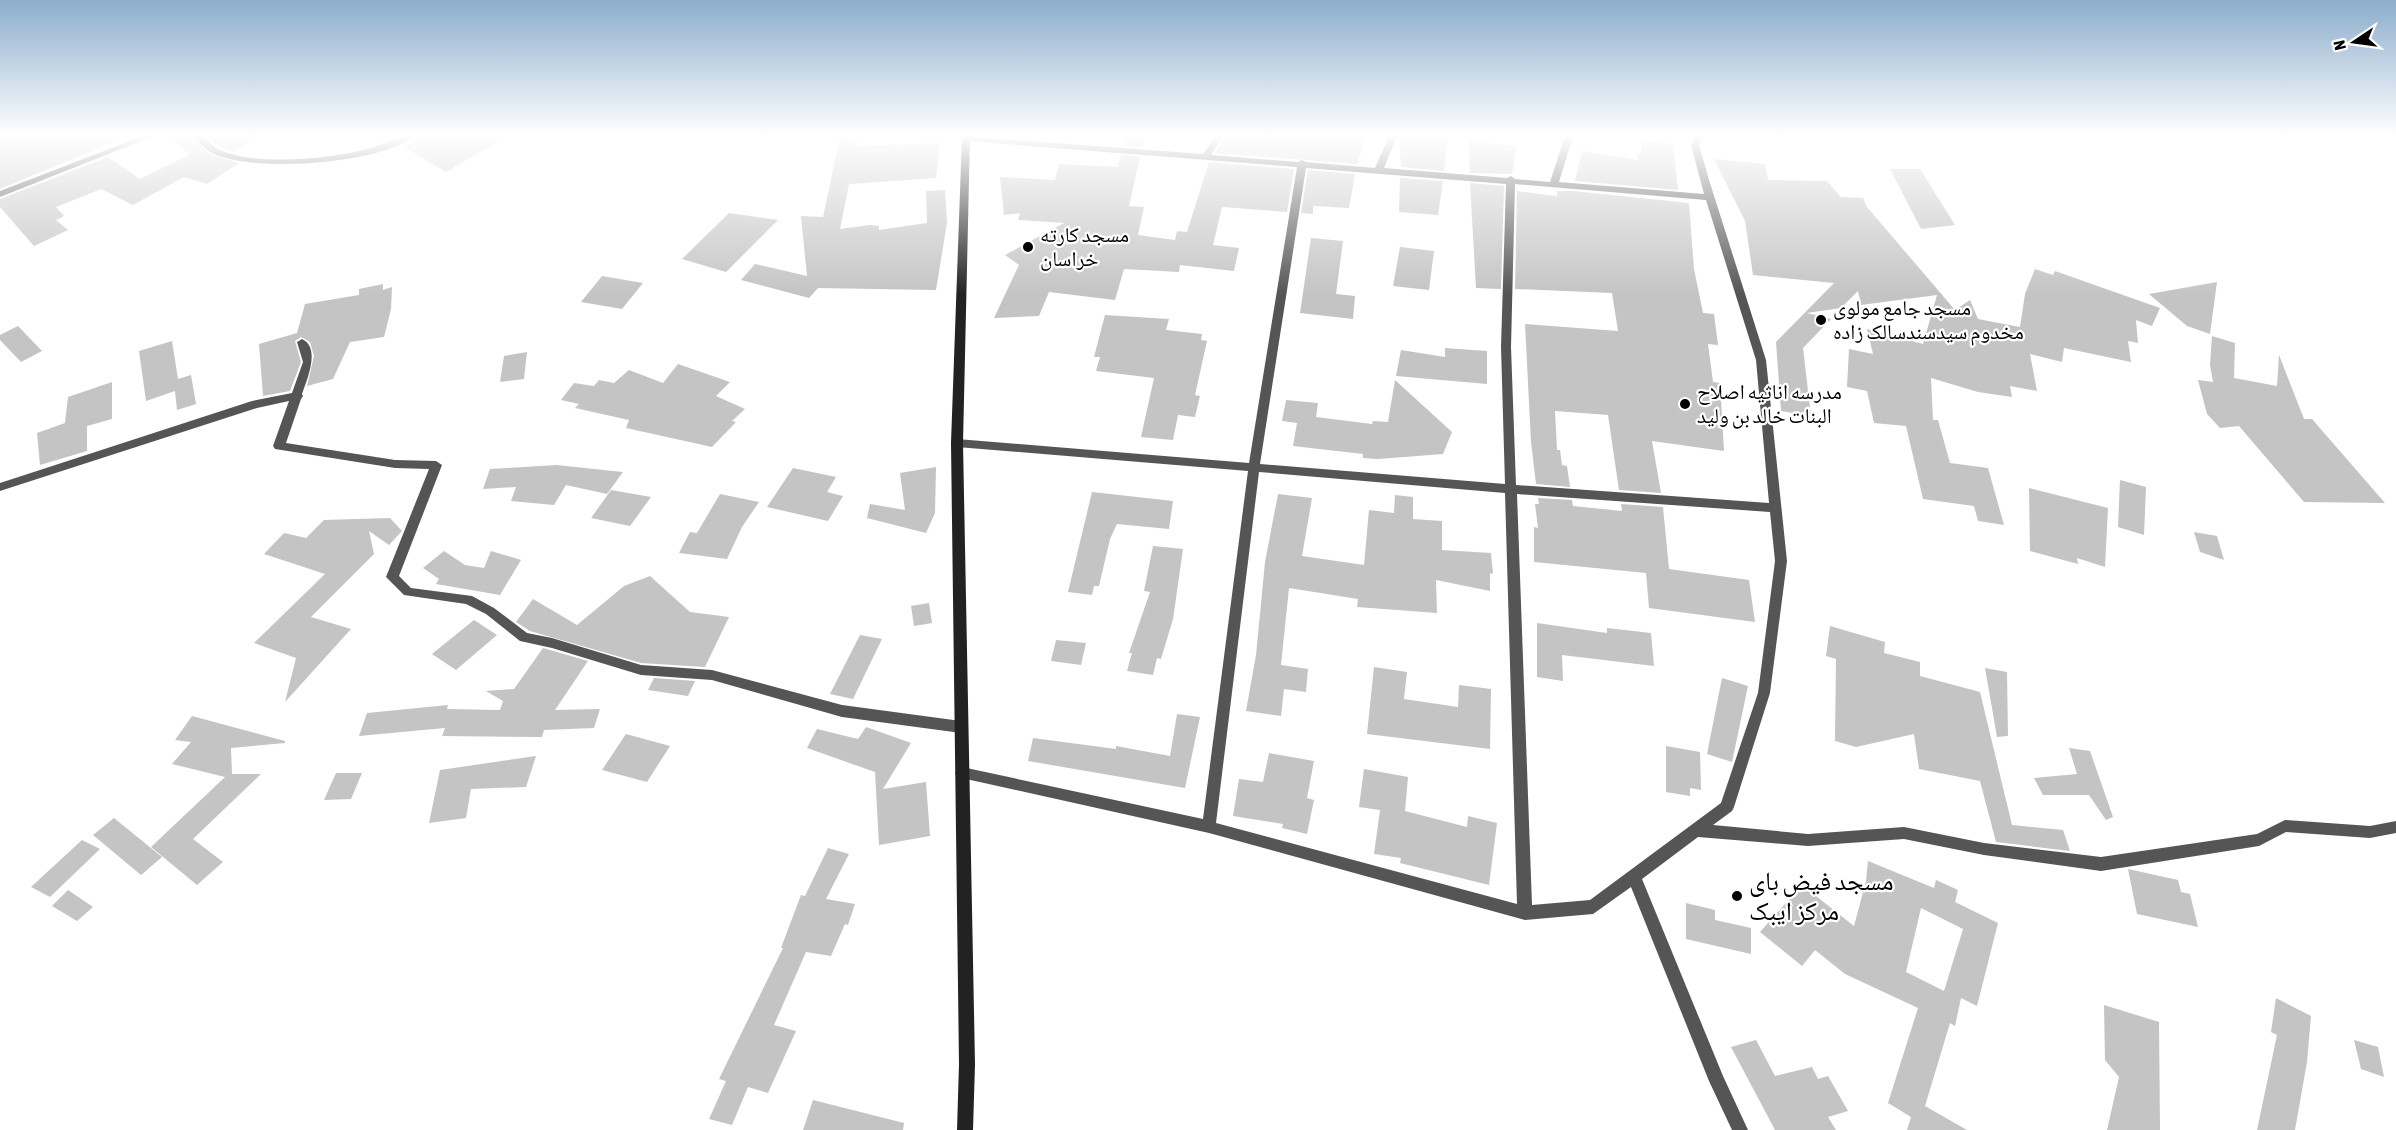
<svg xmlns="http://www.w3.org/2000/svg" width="2396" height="1130" viewBox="0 0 2396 1130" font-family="'Asap Condensed','Noto Naskh Arabic',sans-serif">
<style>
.building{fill:#c4c4c4;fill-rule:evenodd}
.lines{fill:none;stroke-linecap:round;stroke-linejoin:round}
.minor{fill:#555;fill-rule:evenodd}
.secondary{fill:#222;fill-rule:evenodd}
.poi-dot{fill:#000;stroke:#fff;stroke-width:2}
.labels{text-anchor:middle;stroke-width:4.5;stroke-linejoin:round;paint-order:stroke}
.poi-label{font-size:21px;fill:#000;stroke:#fff;text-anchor:start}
.near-poi-label{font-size:26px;fill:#000;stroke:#fff;text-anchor:start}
</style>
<rect width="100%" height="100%" fill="#fff"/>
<!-- building -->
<g class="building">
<path d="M11,136h115v1l-126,52v-49z"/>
<path d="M172,136h19l18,18 30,9 -32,21 -23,-7 -51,28 -32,-16 -45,18 8,9 -8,4 12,10 -34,16 -34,-39v-8l108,-42 32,22 49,-24z"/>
<path d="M205,136h54l-26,16 -16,-6z"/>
<path d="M423,136h85l-62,36 -42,-25z"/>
<path d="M1126,136h19l-2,11 -19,-1z"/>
<path d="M1225,136l80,1 61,-1 -9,28 -142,-11z"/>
<path d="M1399,136h49l-4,35 -43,-4z"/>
<path d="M840,137l18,4 -1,5 83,-3 -4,35 -87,6 -9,45 30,-4 9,1v4l48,-7 -1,-32 19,-1 2,33 -11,67 -118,-2 -9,10 -68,-18 14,-16 52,12 -6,-60 22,1z"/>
<path d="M1641,140l32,4 5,46 -103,-9 7,-30 56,9 -1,-7h4z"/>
<path d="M1469,141l47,5 -4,28 -42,-1z"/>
<path d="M1121,155l19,2 -11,49 15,1 -6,28 37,5 2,-9 10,1 22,-70 85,7 -7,43 -65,-5 -9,38 26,3 -5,23 -54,-6 -1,7 -55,-3 -9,31 -66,-8 -10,24 -45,2 25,-53 -14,-10 59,-32 -46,-3 2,-7 -16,2 -4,-38 55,3 4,-16 59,3z"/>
<path d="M1714,159l51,5 3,16 59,1 14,16 22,1 4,9 88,103 15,-10 8,19 42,8 5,-33 10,-25 18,6 2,-4 105,37 -8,18 -16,-6 2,23 -10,-2 3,21 -67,-14 -2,14 -32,-8 7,37 -27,-5 2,11 -34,-5 -47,-14 2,42h5l12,43 38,5 16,57 -26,-4 -4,-15 -51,-7 -17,-73 -32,-3 -7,-32 -20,-4 2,-38 24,5 -6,-25 56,15 14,-49 -76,10 -3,-14 -17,17 -34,5 24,6 -28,29 8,68 -30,-5 -5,-69 58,-59 -81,-8 -8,-54z"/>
<path d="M1890,169h30l35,56 -34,4z"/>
<path d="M1308,170l47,4 -6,34 -36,-2v8l-12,-1z"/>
<path d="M1400,178l43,3 -5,34 -39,-3z"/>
<path d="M1470,183l34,3 -3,103 -25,-1z"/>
<path d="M1517,191l40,5v-5h16l116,12 5,66 9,44 11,1 4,31 -10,-1 5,38 7,1 4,68 -72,-10 9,52 -42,-3 -11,-75 -53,-4 2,39h3l2,15 5,1 3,21 -34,-3 -5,-42 -6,-118 93,7 -6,-38 -97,-4z"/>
<path d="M729,213l49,7 -52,52 -44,-13z"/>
<path d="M1311,238l32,3 -7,53 19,2 -2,23 -53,-6z"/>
<path d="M1400,247l34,4 -5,39 -36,-4z"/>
<path d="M602,276l41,7 -21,26 -41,-7z"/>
<path d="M2217,282l-7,52 -23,-8 -38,-32z"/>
<path d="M383,284v6l9,-3 -1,22 -7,28 -34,5 -17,37 -26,7 7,-30 -4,-14 -9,-5 -6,4 6,21 -11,29 -27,5 -4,-52 38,-11 8,-29 54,-9v-6z"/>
<path d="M1105,315l64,4 -3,11 36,4 -1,6 6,1 -12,54 5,1 -5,21 -17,-2 -5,25 -32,-3 13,-59 -58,-7 4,-14h-6z"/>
<path d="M18,326l24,25 -21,11 -21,-22v-5z"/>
<path d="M2212,336l23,7 -1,35 43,8 2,-31 25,64h8l73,84 -81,-1 -65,-76 -19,2 -13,-14 -9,-34 15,2 -3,-17z"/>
<path d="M172,341l6,38 13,-4 5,29 -19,6 -2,-19 -29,10 -7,-50z"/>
<path d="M1445,348l42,3v33l-91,-8 5,-26 44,7z"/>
<path d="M527,352l-3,27 -24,3 4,-26z"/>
<path d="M678,364l52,18 -14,14 29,13 -13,12 4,1 -24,25 -86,-19 3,-8 -54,-12 4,-4 -18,-4 13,-17 20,3 5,-6 15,3 15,-13 34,13z"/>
<path d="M1395,380l57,52 -9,22 -65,5 -15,-1v-4l-70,-8 4,-23 -15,-2 4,-21 32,3 -2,14 56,7 1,-3 15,1z"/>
<path d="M112,382v37l-25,7v25l-47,14 -3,-32 28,-10 3,-26z"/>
<path d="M556,465l67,7 -16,22 -41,-9 -12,20 -43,-4 5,-14 -33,2 7,-20z"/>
<path d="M936,467l-1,46 -9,20 -59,-15 3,-14 35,6 -5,-37z"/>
<path d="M793,468l43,9 -9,15 16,4 -15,25 -61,-14z"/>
<path d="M2120,480l26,7 -2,48 -26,-8z"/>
<path d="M2029,488l79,20 -3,59 -28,-9 1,6 -48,-13z"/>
<path d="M611,490l40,7 -21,29 -39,-8z"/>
<path d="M1092,492l81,9 -4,28 -52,-5 -7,15 -11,47h-5l-2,9 -24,-3z"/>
<path d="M720,494l39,8 -17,25 -15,32 -48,-6 11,-21 7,1z"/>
<path d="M1278,494l34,4 -10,58 62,9 5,-55 25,3 1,-18 18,2v22l29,2v29l49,3 2,21 -3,-1v18l-54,-11 1,33 -80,-6 1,-8 -69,-11 -8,77 27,4 -2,23 -22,-3 -3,27 -35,-5 10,-56 9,-93z"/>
<path d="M1538,498l34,2 1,6 49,5 -1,-7 42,3 6,62 80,11 6,42 -106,-14 -3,-35 -112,-11v-35l4,1 -3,-24h4z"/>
<path d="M390,518l12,13 -13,14 -20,-14 5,23 -63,63 40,12 -66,73 11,-44 -42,-15 71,-69 -61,-20 20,-21 22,5 18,-18z"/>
<path d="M2194,532l23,4 7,24 -24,-8z"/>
<path d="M1153,546l30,3 -10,70 -12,40 -4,-1 -4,17 -26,-4 5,-18h-3l21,-61 -6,-1z"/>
<path d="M444,551l21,14 19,3 7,-17 30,9 -21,35 -64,-11 3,-5 -16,-11z"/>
<path d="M650,576l40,36 39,5 -24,50 -64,-4 -111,-32 -14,-9 17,-23 44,26 47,-39z"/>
<path d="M929,603l3,20 -18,3 -3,-20z"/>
<path d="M474,620l23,15 -41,35 -24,-16z"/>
<path d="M1537,623l70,10v-5l44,5 3,33 -92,-11 1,26 -26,-4z"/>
<path d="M1830,626l55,16 -1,11 36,9v14l60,16 32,133 51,5 7,21 -74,-9 -16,-61 -61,-12 -5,-35 -58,13 -21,-6 1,-82 -10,-3z"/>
<path d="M860,635l22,4 -29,60 -23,-5z"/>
<path d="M1056,640l30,3 -5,22 -30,-4z"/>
<path d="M543,648l45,13 -33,49 45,-1 -6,19 -50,2 -2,7 -100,-1 3,-8 -86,8 8,-23 81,-8 -1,4 53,1 3,-9 -17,-10 28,-2z"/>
<path d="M1374,667l33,5 -3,27 54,8 1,-22 32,4 -1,60 -123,-15z"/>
<path d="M1985,668l22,4 1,64 -11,1z"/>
<path d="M654,678l41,3 -7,15 -40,-6z"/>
<path d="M1722,678l26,8 -16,76 -25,-8z"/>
<path d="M1177,714l23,3 -15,71 -157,-27 5,-23 83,11v-3l54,10z"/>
<path d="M192,716l93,25v2l-54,5 1,26h29l-68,65 30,23 -26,23 -46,-38 74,-70 -53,-13 19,-22 -16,-2z"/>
<path d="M866,727l45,16 -28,46 43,-7 4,54 -51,9 -4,-73 -68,-24 10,-19 41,10z"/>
<path d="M626,734l44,12 -23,36 -45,-12z"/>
<path d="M1666,746l34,6 1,38 -11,-2v8l-24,-4z"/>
<path d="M2069,748l21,3 23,66 -7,3 -17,-25h-46l-9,-17 43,-4z"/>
<path d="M1269,753l45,8 -7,37 7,2 -7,34 -25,-6 1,-4 -50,-8 6,-37 24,3z"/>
<path d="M536,756l-10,31 -55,2 -5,29 -37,5 11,-53z"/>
<path d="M1364,769l44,8 -3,34 62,16 1,-11 29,7 -8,62 -89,-22 1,-5 -27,-4 6,-44 -21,-3z"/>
<path d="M336,773h26l-11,26 -27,1z"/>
<path d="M114,818l48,39 -21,18 -48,-40z"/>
<path d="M82,840l18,9 -50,48 -19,-10z"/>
<path d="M828,848l21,6 -23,45 29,5 -7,21 -3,-1 -14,32 -25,-4 -32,73 22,6 -28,62 -20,-6 -16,38 -23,-6 17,-38 -7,-2 64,-131h-2l20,-53 4,1z"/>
<path d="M1868,861l66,27 2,-8 22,10 -3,12 43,21 -21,83 -16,-8 -6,28 -5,-3 -25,83 42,24h-60l4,-13 -23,-14 30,-95 -73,-34 -30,-24 -13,16 -42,-34 42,-47 52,41 12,-45zM1921,908l42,21 -19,62 -38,-19z"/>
<path d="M2128,869l50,11 3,12 9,2 8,33 -61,-13z"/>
<path d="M68,890l25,17 -16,14 -25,-15z"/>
<path d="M1686,903l29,7v10l36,8v26l-65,-15z"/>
<path d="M2276,998l35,18 -4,46 -12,68h-38l20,-95 -6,-3z"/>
<path d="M2104,1005l55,17 1,108h-53l12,-53 -14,-17z"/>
<path d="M1756,1040l19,36 37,-9 6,12 10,-3 20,35 -20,6 8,13h-61l-44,-83z"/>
<path d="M2354,1040l24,7 6,30 -23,-8z"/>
<path d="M813,1100l91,23 -1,7h-100z"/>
</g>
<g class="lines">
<!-- minor -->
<g class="minor">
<path d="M143,136h11l-154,61v-6z"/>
<path d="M193,136h9c4,3 9,9 14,12 34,19 114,11 151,1 16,-4 33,-14 48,-13 -34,28 -166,38 -205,16 -6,-4 -13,-11 -17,-16z"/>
<path d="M963,136l240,18 12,-18h8l-12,19 87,7 4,-2 4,2 69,6 14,-32h8l-13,32 123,10 4,-2 4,3 35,3 15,-46h8l-14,46 145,12 -13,-49 6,-9h8l-6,9 11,38 56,177 21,201 -17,132 -36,114 -2,4 -19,14 95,9 96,-7 80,16 117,14 156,-23 28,-14 85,6 26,-5v12l-26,5 -84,-6 -27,14 -158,25 -117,-16 -80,-16 -96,7 -110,-9 -56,42 81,197 25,54h-16l-23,-49 -78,-194 -38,27 -68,6 -316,-87 -252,-56 -2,-4 2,-4 5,-2 241,52 45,-348 -291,-24 -6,-4 6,-4 292,24 48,-296 -331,-26 -3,-1zM1306,168l200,16 -5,163 4,137 -245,-20zM1515,184l191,16 50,160 13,143 -253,-18 -5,-138zM1259,472l246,21 12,411 -301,-81zM1517,494l253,18 5,49 -17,132 -37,110 -131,97 -58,5z"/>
<path d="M302,339c19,9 5,40 0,55l1,2 -2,3 -15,44 109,17 41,1 6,4 -43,111 12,12 61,8 22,12 33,25 25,5 89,27 71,5 130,35 119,16 5,2 2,4 -2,4 -5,2 -119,-16 -130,-37 -71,-5 -89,-27 -32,-7 -34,-27 -20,-10 -62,-9 -18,-18 43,-108 -34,-1 -120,-19 -2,-3 16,-45 -32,7 -257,83v-8l252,-82 40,-8 11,-31 -6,-20z"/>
</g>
<!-- secondary -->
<path class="secondary" d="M962,136h8l-7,307 12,621 -2,66h-16l2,-66 -8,-621z"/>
</g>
<!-- sky -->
<linearGradient id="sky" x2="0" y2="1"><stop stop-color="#8cadcc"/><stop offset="0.46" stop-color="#fff"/><stop offset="1" stop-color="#fff" stop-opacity="0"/></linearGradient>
<rect width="2396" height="294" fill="url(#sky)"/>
<!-- markers -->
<g class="poi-dot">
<circle cx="1028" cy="247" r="6"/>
<circle cx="1821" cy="320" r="6"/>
<circle cx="1685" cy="404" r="6"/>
<circle cx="1737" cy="896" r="6"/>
</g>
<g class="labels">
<!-- poi labels -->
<g class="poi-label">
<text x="1040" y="242">مسجد کارته<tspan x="1040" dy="24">خراسان</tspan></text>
<text x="1833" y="315">مسجد جامع مولوی<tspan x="1833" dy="24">مخدوم سیدسندسالک زاده</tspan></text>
<text x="1697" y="399">مدرسه اناثیه اصلاح<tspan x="1697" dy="24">البنات خالد بن ولید</tspan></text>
</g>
<!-- near-poi labels -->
<g class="near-poi-label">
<text x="1749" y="890">مسجد فیض بای<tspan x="1749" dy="30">مرکز ایبک</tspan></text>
</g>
</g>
<!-- north arrow -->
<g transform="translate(2354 42) rotate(257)" stroke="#ffffff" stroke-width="4.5" paint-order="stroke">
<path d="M0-4.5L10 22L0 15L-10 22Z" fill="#000000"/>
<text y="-9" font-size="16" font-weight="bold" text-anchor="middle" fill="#000000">N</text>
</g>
</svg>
